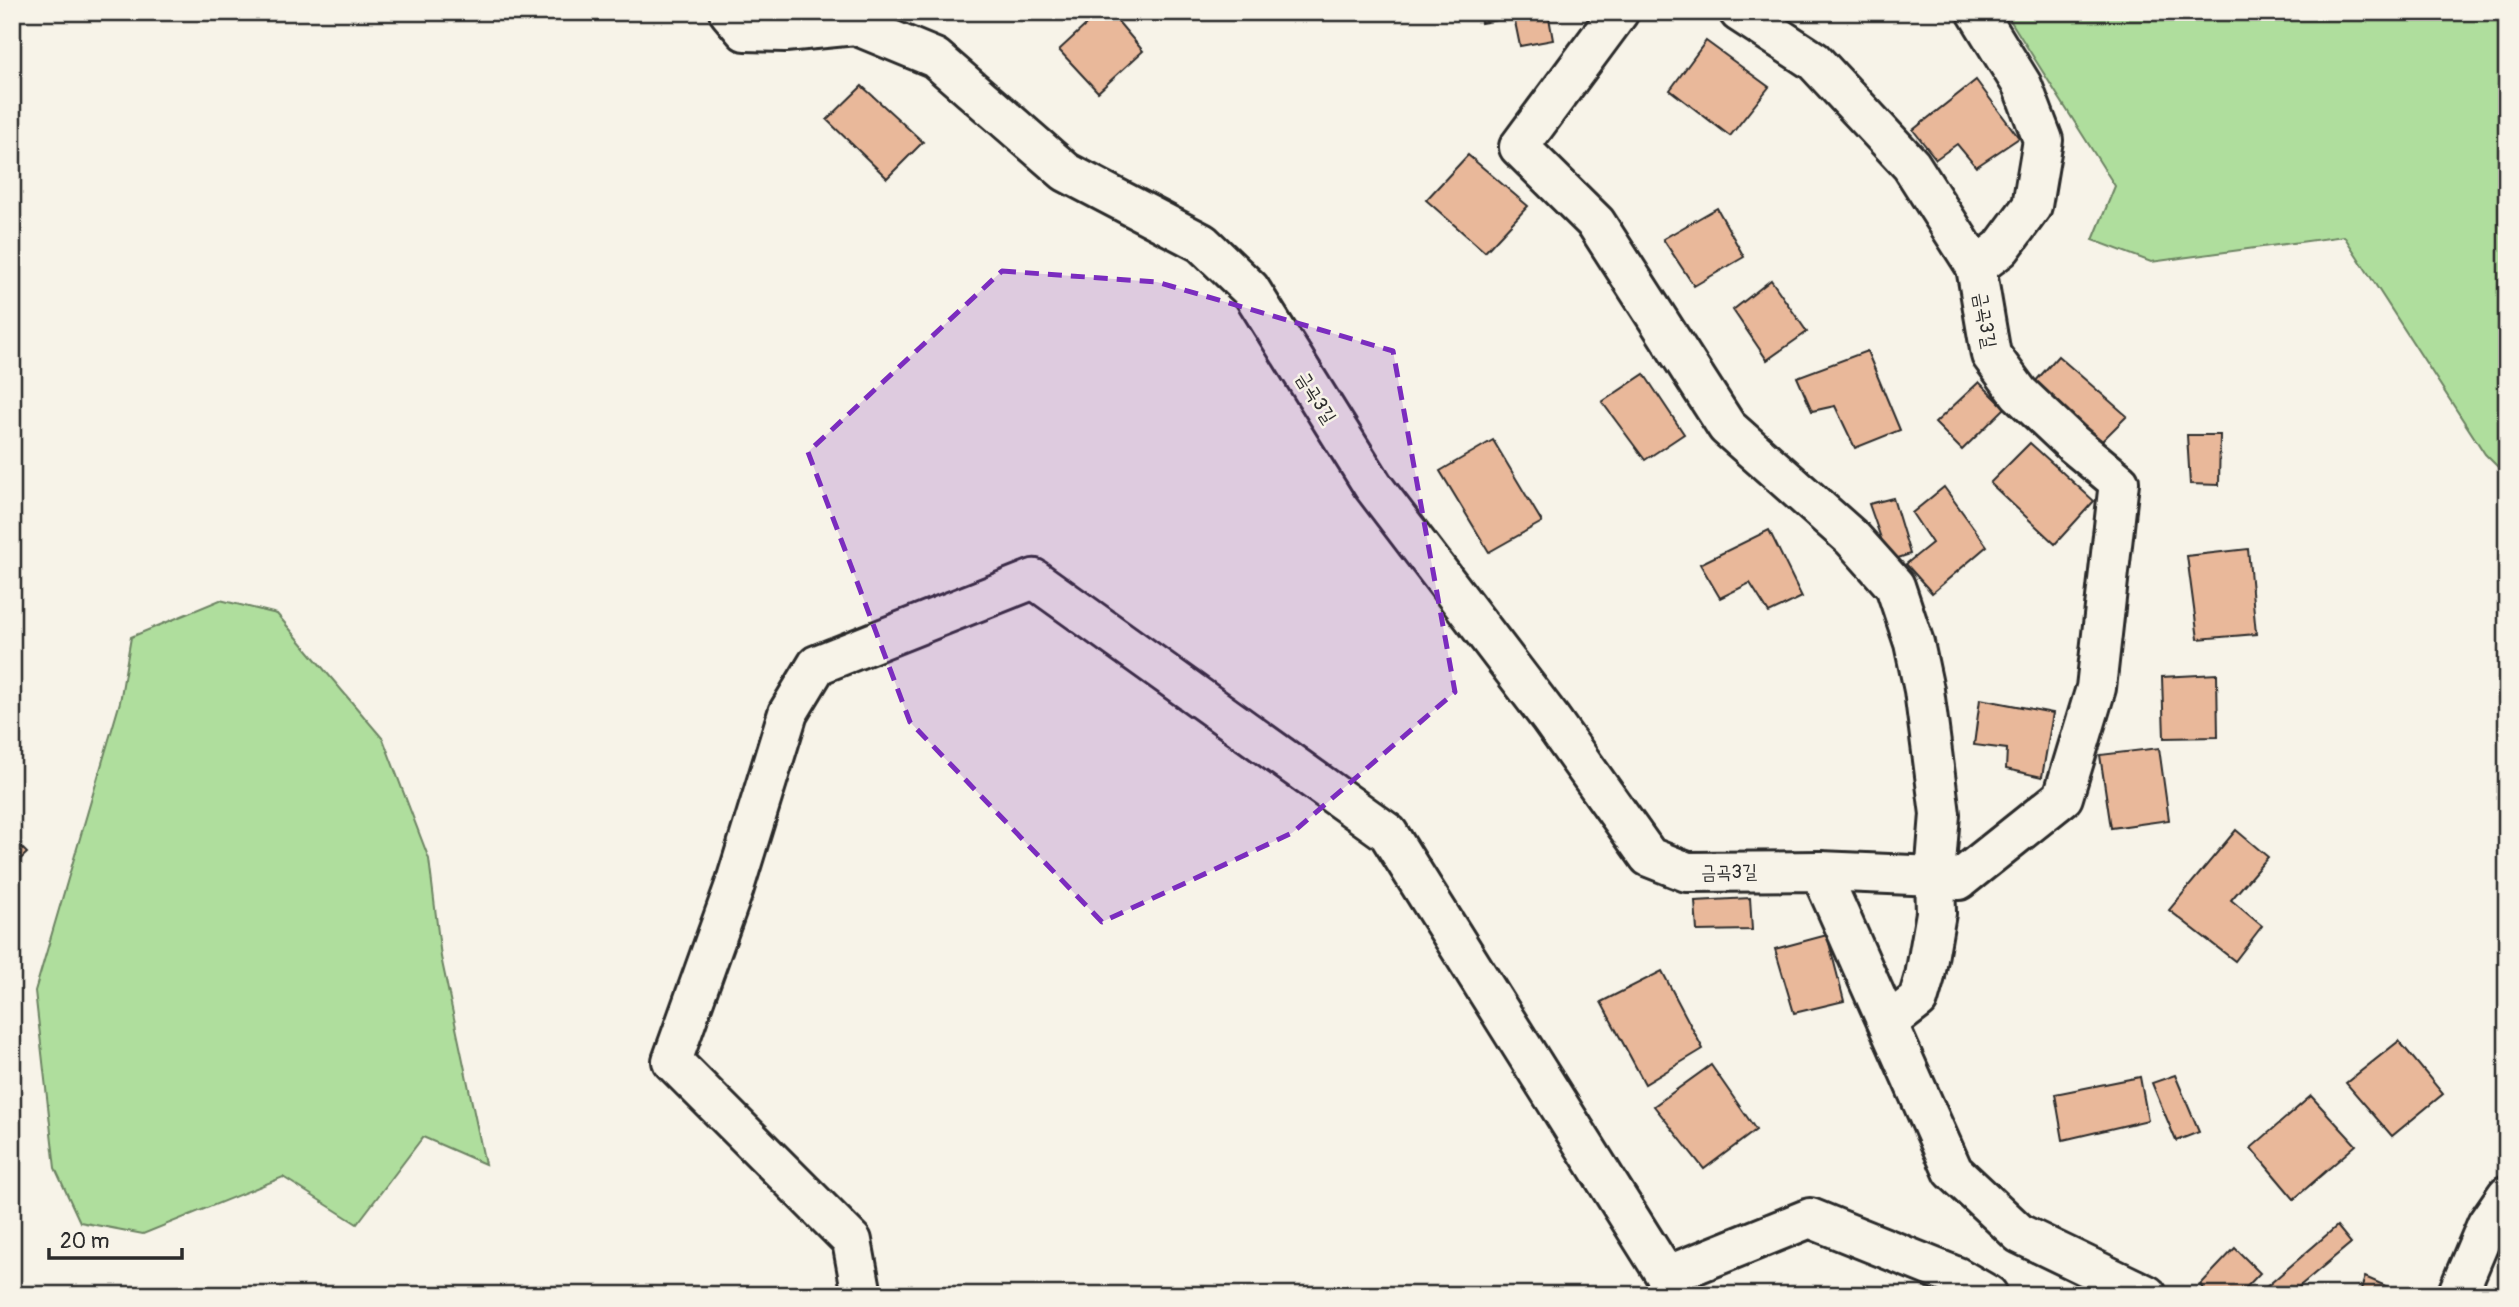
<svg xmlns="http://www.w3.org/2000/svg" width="2519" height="1307" viewBox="0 0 2519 1307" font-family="Pangolin,'Poor Story',sans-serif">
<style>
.green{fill:#afde9d;stroke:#6d8464;stroke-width:2}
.building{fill:#e9b89a;stroke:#2b2b2b;stroke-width:2}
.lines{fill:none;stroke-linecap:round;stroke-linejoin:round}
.minor-casing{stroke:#2b2b2b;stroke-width:44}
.minor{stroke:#f7f3e8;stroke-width:38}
.marked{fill:#7b2cbf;fill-opacity:0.2;stroke:#7b2cbf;stroke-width:5;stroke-dasharray:14 9;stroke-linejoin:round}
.labels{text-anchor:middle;stroke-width:5;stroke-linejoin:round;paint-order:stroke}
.street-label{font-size:19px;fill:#2b2b2b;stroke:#f7f3e8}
</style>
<rect width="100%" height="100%" fill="#f7f3e8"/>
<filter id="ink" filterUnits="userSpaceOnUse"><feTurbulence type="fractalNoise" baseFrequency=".0143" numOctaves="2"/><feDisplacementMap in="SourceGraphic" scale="14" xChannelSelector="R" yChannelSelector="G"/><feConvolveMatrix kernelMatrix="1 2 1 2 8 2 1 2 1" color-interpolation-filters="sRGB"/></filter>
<g filter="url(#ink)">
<!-- green -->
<g class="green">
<path d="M2005,12h502v464l-22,-22 -141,-218 -193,26 -58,-22 22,-54z"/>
<path d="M220,600l57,14 106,125 46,120 12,98 44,207 -62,-27 -66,87 -74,-47 -140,57 -63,-12 -25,-54 -20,-177 85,-289 11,-65z"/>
</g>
<!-- building -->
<g class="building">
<path d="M1100,12h10l33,39 -45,41 -39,-42z"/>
<path d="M1479,12h69l5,28 -33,6 -6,-29 -33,6z"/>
<path d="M1706,41l63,46 -39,49 -60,-46z"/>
<path d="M1976,80l43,58 -43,29 -19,-23 -21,15 -23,-29z"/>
<path d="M862,86l61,56 -36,36 -60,-58z"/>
<path d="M1468,155l60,51 -43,46 -59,-52z"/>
<path d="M1717,208l27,49 -50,29 -31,-47z"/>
<path d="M1771,280l36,52 -40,28 -34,-50z"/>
<path d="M1867,351l33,79 -45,18 -20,-42 -23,5 -15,-34z"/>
<path d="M2058,356l69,60 -26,26 -67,-59z"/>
<path d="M1644,374l40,60 -39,26 -43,-58z"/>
<path d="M1979,382l26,26 -43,42 -27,-27z"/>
<path d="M2187,435h33l-1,50 -29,-1z"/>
<path d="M1493,440l49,82 -53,30 -49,-81z"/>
<path d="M2030,443l64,58 -39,43 -65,-61z"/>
<path d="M1944,487l43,59 -55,47 -26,-29 26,-21 -20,-30z"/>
<path d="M1893,498l17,56 -21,7 -20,-57z"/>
<path d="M1769,530l33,67 -33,16 -19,-30 -30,15 -20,-34z"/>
<path d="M2248,549l8,85 -58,5 -11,-83z"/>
<path d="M2217,674l1,63 -54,1 -2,-61z"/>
<path d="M1980,699l73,14 -11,64 -36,-8 1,-20 -33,-4z"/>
<path d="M2159,748l10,72 -58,8 -11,-73z"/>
<path d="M2236,830l32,27 -37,43 31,26 -27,35 -66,-51z"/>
<path d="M12,838l15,15 -15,14z"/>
<path d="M1750,898l2,32 -55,1 -2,-30z"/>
<path d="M1827,935l17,66 -50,12 -19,-64z"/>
<path d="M1662,971l41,78 -58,35 -44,-82z"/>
<path d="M2399,1041l44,53 -51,42 -46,-53z"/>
<path d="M1711,1065l45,65 -52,39 -50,-63z"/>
<path d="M2175,1075l24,57 -23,9 -24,-58z"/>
<path d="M2140,1077l8,43 -85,20 -8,-46z"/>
<path d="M2311,1096l45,49 -62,54 -43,-51z"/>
<path d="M2337,1226l14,17 -62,52h-32z"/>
<path d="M2235,1248l25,25 -21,22h-30l-9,-10z"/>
<path d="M2365,1277l41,18h-47z"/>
</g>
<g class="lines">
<!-- minor casing -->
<g class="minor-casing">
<g id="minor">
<path d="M729,12l16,19 40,1 70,-7 80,33 131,114 136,71 48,46 123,197 177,232 99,139 38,15 133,-1 115,5 24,4 104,-83 33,-109 23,-206 -47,-39 -53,-50 -28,-38 -15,-88 25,-19 31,-42 11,-66 -21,-55 -45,-73"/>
<path d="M1619,12l-100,135 77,76 131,204 125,111 43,48 19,57 10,47 16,124 -5,62 1,37 -11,63 -7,24 -30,23"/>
<path d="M1739,12l75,49 97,104 65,102"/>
<path d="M1820,871l133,300 67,63 127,61"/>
<path d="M862,1295l-10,-54 -180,-180 62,-173 54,-175 29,-48 217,-86 354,254 278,443 144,-58 147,59 31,18"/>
<path d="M2457,1295l30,-71 20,-29"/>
</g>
</g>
<!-- minor -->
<use href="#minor" class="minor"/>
</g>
</g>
<!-- marked area -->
<path class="marked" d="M1002,271l155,11 236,69 62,341 -163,141 -190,89 -192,-200 -102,-270z"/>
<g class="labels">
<!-- street labels -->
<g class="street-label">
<text transform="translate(1986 320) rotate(80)" y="7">금곡3길</text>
<text transform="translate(1317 397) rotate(58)" y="7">금곡3길</text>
<text transform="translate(1729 871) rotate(-1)" y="7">금곡3길</text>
</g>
</g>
<!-- margin -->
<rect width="2519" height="1307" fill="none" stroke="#f7f3e8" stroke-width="42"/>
<rect x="21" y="21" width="2477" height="1265" fill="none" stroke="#2b2b2b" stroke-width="2.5" filter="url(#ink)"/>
<!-- scale -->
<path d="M49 1248v10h133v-10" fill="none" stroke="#2b2b2b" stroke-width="3.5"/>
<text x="60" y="1248" font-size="21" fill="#2b2b2b" stroke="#f7f3e8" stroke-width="5" paint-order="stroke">20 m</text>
</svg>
